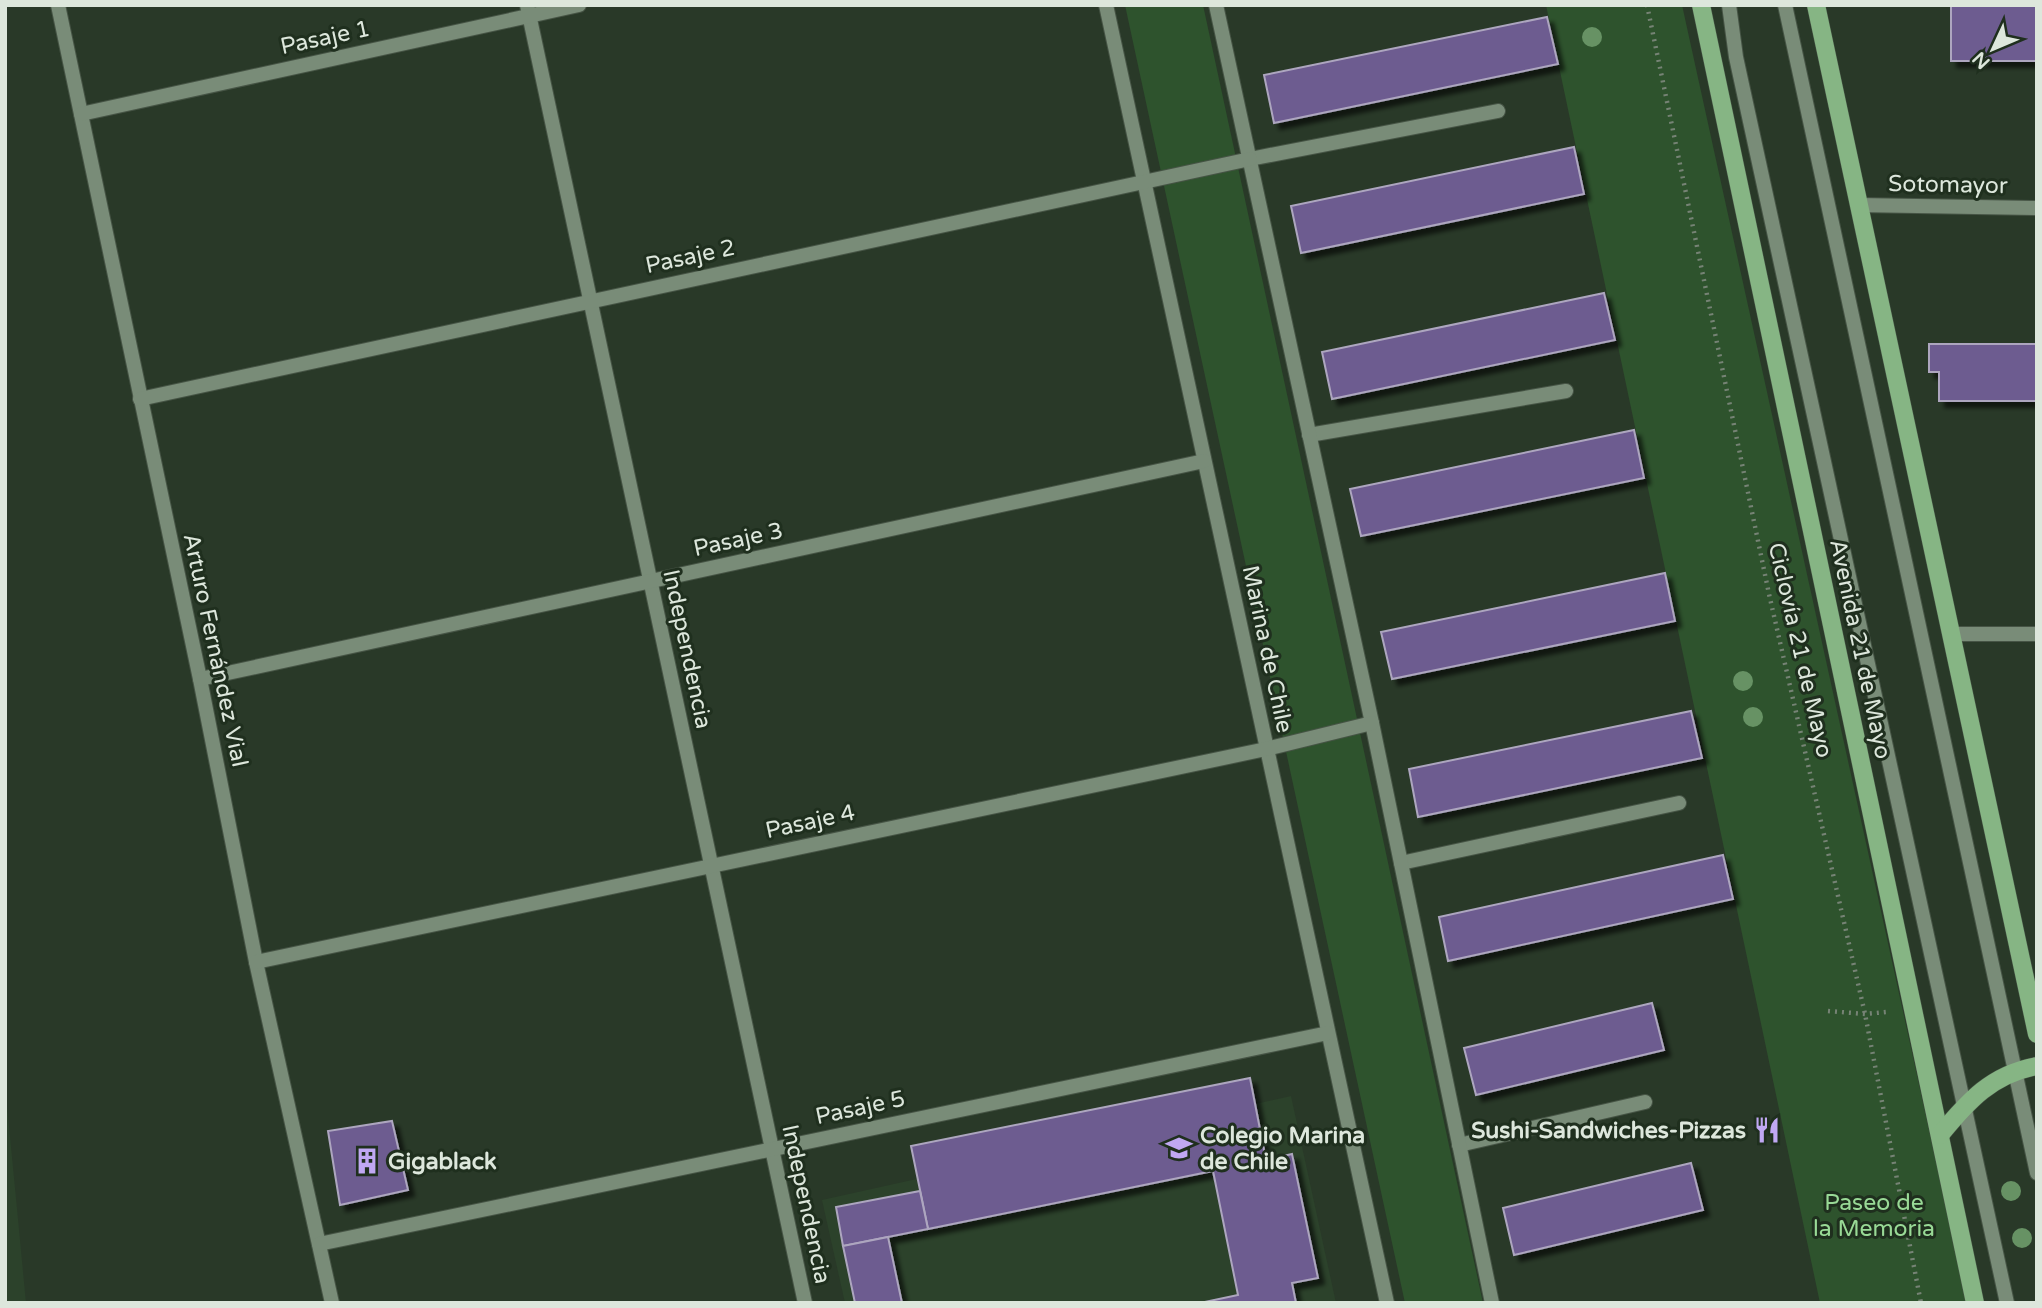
<svg xmlns="http://www.w3.org/2000/svg" width="2042" height="1308" viewBox="0 0 2042 1308" font-family="'Varela Round',sans-serif">
<style>
.built{fill:#2c422b}
.green{fill:#2e532d}
.building{fill:#6d5b90;stroke:#ada6bf;stroke-width:2;filter:url(#shadow)}
.lines{fill:none;stroke-linecap:round;stroke-linejoin:round}
.lane-casing{stroke:#465445;stroke-width:16}
.street-casing{stroke:#465445;stroke-width:16}
.primary-casing{stroke:#465445;stroke-width:19}
.path{stroke:#768375;stroke-width:4.5;stroke-dasharray:2 5;stroke-linecap:butt}
.lane{stroke:#798c78;stroke-width:14}
.street{stroke:#798c78;stroke-width:14}
.primary{stroke:#86b584;stroke-width:18}
.tree{fill:#679264}
.labels{text-anchor:middle;stroke-width:6;stroke-linejoin:round;paint-order:stroke}
.street-label{font-size:23px;fill:#dde7dc;stroke:#1f2f1e}
.poi-label{font-size:23px;font-weight:bold;fill:#dde7dc;stroke:#1f2f1e;text-anchor:start}
.park-label{font-size:23px;fill:#99da96;stroke:#1f2f1e}
</style>
<defs>
<filter id="shadow"><feDropShadow dx="6" dy="6" stdDeviation="2" flood-color="#0009"/></filter>
</defs>
<rect width="100%" height="100%" fill="#293928"/>
<!-- built -->
<g class="built">
<path d="M5,1085l13,134 8,84h-21z"/>
<path d="M1291,1096l45,207h-491l-23,-103z"/>
</g>
<!-- green -->
<g class="green">
<path d="M1125,5h78l280,1298h-78z"/>
<path d="M1546,5h136l285,1298h-147z"/>
</g>
<!-- building -->
<g class="building">
<rect x="1951" y="5" width="86" height="56"/>
<path d="M1547,17l11,47 -284,59 -10,-48z"/>
<path d="M1574,147l10,47 -283,59 -10,-47z"/>
<path d="M1604,293l11,47 -283,59 -10,-47z"/>
<path d="M1929,344h108v57h-98v-29h-10z"/>
<path d="M1634,430l10,48 -283,58 -11,-47z"/>
<path d="M1665,573l10,48 -283,58 -11,-47z"/>
<path d="M1691,711l11,47 -284,59 -9,-48z"/>
<path d="M1723,855l10,44 -285,62 -9,-44z"/>
<path d="M1652,1003l12,47 -188,45 -12,-47z"/>
<path d="M1250,1078l16,82 26,-6 26,124 -26,5 4,20h-96l38,-8 -25,-124 -285,58 -17,-83z"/>
<path d="M392,1121l16,69 -68,15 -12,-74z"/>
<path d="M1691,1163l12,47 -189,45 -11,-47z"/>
<path d="M920,1191l8,38 -85,17 -7,-39z"/>
<path d="M888,1237l14,66h-47l-12,-57z"/>
</g>
<g class="lines">
<!-- lane casing -->
<g class="lane-casing">
<g id="lane">
<path d="M1729,5l7,52 271,1246"/>
<path d="M1785,5l252,1168"/>
<path d="M1250,159l248,-48"/>
<path d="M1309,435l257,-44"/>
<path d="M1401,863l278,-60"/>
<path d="M1459,1145l186,-43"/>
</g>
</g>
<!-- street casing -->
<g class="street-casing">
<g id="street">
<path d="M58,5l142,674 56,283 76,341"/>
<path d="M527,5l278,1298"/>
<path d="M1106,5l281,1298"/>
<path d="M1216,5l156,718 120,580"/>
<path d="M81,114l498,-109"/>
<path d="M1858,205l179,3"/>
<path d="M140,399l1110,-240"/>
<path d="M1951,634h86"/>
<path d="M200,679l1004,-218"/>
<path d="M256,962l1010,-213 106,-26"/>
<path d="M319,1244l1009,-211"/>
</g>
</g>
<!-- primary casing -->
<g class="primary-casing">
<g id="primary">
<path d="M1701,5l274,1298"/>
<path d="M1816,5l221,1029"/>
<path d="M1940,1135c28,-34 52,-61 97,-69"/>
</g>
</g>
<!-- path -->
<g class="path">
<path d="M1647,5l122,589 96,420 56,289"/>
<path d="M1828,1011l37,3 21,-2"/>
</g>
<!-- lane -->
<use href="#lane" class="lane"/>
<!-- street -->
<use href="#street" class="street"/>
<!-- primary -->
<use href="#primary" class="primary"/>
</g>
<!-- trees -->
<g class="tree">
<circle cx="1592" cy="37" r="10"/>
<circle cx="1743" cy="681" r="10"/>
<circle cx="1753" cy="717" r="10"/>
<circle cx="2011" cy="1191" r="10"/>
<circle cx="2022" cy="1238" r="10"/>
</g>
<!-- icons -->
<defs>
<g id="restaurant-bare" transform="scale(2.1)"><path d="M-5-6h1v4h1v-4h1v4h1v-4h1v5L-1.5 .5V6h-2V.5L-5-1ZM5-6V6H3V1.5H1.5Q1.5-4 5-6Z" fill="#c0a8f3" stroke="#1f2f1e" stroke-width="2.5" paint-order="stroke"/></g>
<g id="school-bare" transform="scale(2.1)"><path d="M0-5L7-2L0 1L-7-2ZM-4 1L0 2.5L4 1V4Q0 6-4 4Z" fill="#c0a8f3" stroke="#1f2f1e" stroke-width="2.5" paint-order="stroke"/></g>
<g id="building-bare" transform="scale(2.1)"><path d="M-4-6H4V6H1V3H-1V6H-4ZM-2.5-4.3h1.7v1.8h-1.7ZM.8-4.3h1.7v1.8H.8ZM-2.5-1h1.7V.8h-1.7ZM.8-1h1.7V.8H.8Z" fill="#c0a8f3" stroke="#1f2f1e" stroke-width="2.5" paint-order="stroke"/></g>
</defs>
<g fill-rule="evenodd">
<use href="#restaurant-bare" x="1767" y="1130"/>
<use href="#school-bare" x="1179" y="1148"/>
<use href="#building-bare" x="367" y="1161"/>
</g>
<g class="labels">
<!-- street labels -->
<g class="street-label">
<text transform="translate(325 37) rotate(-12)" y="8">Pasaje 1</text>
<text transform="translate(1948 184) rotate(1)" y="8">Sotomayor</text>
<text transform="translate(690 256) rotate(-12)" y="8">Pasaje 2</text>
<text transform="translate(738 539) rotate(-12)" y="8">Pasaje 3</text>
<text transform="translate(688 649) rotate(78)" y="8">Independencia</text>
<text transform="translate(1268 649) rotate(78)" y="8">Marina de Chile</text>
<text transform="translate(1861 649) rotate(78)" y="8">Avenida 21 de Mayo</text>
<text transform="translate(216 650) rotate(78)" y="8">Arturo Fernández Vial</text>
<text transform="translate(1801 650) rotate(77)" y="8">Ciclovía 21 de Mayo</text>
<text transform="translate(810 821) rotate(-12)" y="8">Pasaje 4</text>
<text transform="translate(860 1107) rotate(-12)" y="8">Pasaje 5</text>
<text transform="translate(807 1204) rotate(78)" y="8">Independencia</text>
</g>
<!-- poi labels -->
<g class="poi-label">
<text x="1746" y="1138" text-anchor="end">Sushi-Sandwiches-Pizzas</text>
<text x="1200" y="1143">Colegio Marina<tspan x="1200" dy="26">de Chile</tspan></text>
<text x="388" y="1169">Gigablack</text>
</g>
<!-- park labels -->
<g class="park-label">
<text x="1874" y="1210">Paseo de<tspan x="1874" dy="26">la Memoria</tspan></text>
</g>
</g>
<!-- border -->
<rect width="2042" height="1308" fill="none" stroke="#dde7dc" stroke-width="14"/>
<!-- north arrow -->
<g transform="translate(1993 49) rotate(226)" stroke="#1f2f1e" stroke-width="5" paint-order="stroke">
<path d="M0-5L12 26L0 18L-12 26Z" fill="#dde7dc"/>
<text y="-10" font-size="19" font-weight="bold" text-anchor="middle" fill="#dde7dc">N</text>
</g>
</svg>
